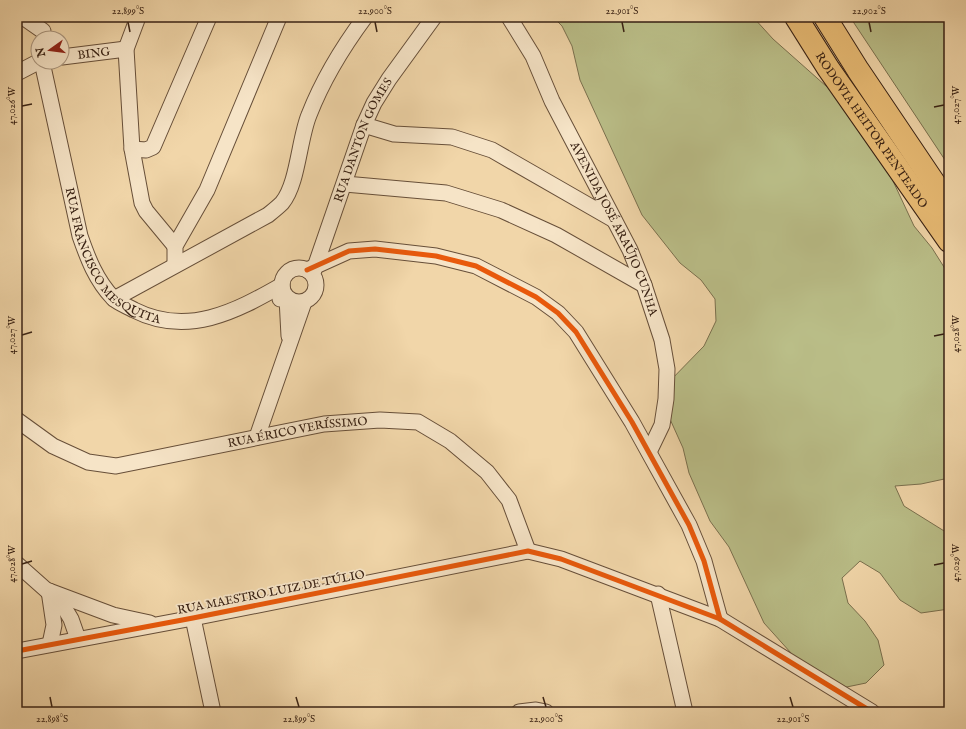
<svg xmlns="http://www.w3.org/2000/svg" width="966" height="729" viewBox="0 0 966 729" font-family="'IM FELL English',serif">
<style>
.green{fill:#babe88;stroke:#7a704e}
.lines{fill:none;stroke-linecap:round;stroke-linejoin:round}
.street-casing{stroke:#674f39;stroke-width:17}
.primary-casing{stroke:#392214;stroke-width:24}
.street{stroke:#f6e4c7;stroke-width:15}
.primary{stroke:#e8bb74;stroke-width:22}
.cycleway-casing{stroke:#f6e4c7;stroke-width:8}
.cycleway{stroke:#e8590c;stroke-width:5}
.ticks{fill:none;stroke:#392214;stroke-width:1.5}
.labels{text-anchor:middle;stroke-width:3.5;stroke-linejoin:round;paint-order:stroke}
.street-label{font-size:12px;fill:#392214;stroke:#f6e4c7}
.neatline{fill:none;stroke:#392214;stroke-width:1.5}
.ticks-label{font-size:10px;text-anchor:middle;fill:#392214}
</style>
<rect width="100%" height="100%" fill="#f1d6a9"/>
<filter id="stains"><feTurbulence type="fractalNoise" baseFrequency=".005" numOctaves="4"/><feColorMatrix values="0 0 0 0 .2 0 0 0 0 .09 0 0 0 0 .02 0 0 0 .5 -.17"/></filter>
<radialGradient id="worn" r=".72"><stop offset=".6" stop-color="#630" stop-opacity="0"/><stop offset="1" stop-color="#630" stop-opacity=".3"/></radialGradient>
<!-- green -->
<g class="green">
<path d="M553,17h200l20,22 106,94 7,33 28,60 18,22 17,27v203l-28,6 -26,2 9,20 45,28v75l-28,4 -21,-13 -20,-27 -20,-12 -18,17 6,25 17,18 13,19 6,25 -18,18 -29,6 -37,-26 -36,-40 -35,-76 -19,-26 -21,-48 -6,-25 -18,-40v-22l39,-40 12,-25 -1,-22 -14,-19 -21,-17 -38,-48 -62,-135 -8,-34 -10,-20z"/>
<path d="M850,17h99v149z"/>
</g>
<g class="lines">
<!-- street casing -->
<g class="street-casing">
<g id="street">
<path d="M23,17l20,14"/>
<path d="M138,17l-12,32 6,100 10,54 4,8 29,35"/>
<path id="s1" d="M509,17l24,39 19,45 78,149 14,35 18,55 5,29 -1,30 -4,26 -13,27"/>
<path id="s2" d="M62,57l64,-8"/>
<path id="s3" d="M42,62l38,174c8,23 16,44 33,62 5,5 14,8 21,12 53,27 101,2 148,-25"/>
<path d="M17,73l21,-11"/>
<path d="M364,125l30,9 58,3 40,13 122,70"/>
<path d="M132,149l14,1 7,-3 56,-130"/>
<path d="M345,184l101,9 55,17 55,25 88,50"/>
<path d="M175,265v-19l32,-56 72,-173"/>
<circle cx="299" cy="285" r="17"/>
<path d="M307,270l42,-19 26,-2 61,7 40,10 60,31 22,16 18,19 56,90 57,103 15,36 16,58"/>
<path id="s4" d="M314,270l50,-145 10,-22 15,-24 45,-62"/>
<path d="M114,299l154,-84c5,-4 10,-8 14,-12 16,-19 17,-64 27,-88 14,-36 33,-67 56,-98"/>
<path d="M280,299l7,-1 2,38"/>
<path id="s5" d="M17,420l36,26 35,16 28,4 208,-42 56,-4 38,2 32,19 37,31 22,28 19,51"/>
<path d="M257,437l47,-135"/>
<path d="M17,564l45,40 9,15 7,20"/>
<path d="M49,591l64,24 37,8"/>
<path d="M49,591l5,34 -4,19"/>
<path d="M658,594l27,118"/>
<path d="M193,618l20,94"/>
<path d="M17,651l176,-33 335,-67 33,8 159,60 152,93"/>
<path d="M519,712l17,-2 10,2"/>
</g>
</g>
<!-- primary casing -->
<g class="primary-casing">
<g id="primary">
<path id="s6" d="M796,17l32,51 121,173"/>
<path d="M825,17l33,53 91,135"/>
</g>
</g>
<!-- street -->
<use href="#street" class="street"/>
<!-- primary -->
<use href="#primary" class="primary"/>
<!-- cycleway casing -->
<g class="cycleway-casing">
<g id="cycleway">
<path d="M307,270l42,-19 26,-2 61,7 40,10 60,31 22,16 18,19 56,90 57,103 15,36 16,58"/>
<path d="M17,651l176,-33 335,-67 33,8 159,60 152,93"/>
</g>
</g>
<!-- cycleway -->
<use href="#cycleway" class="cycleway"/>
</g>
<!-- ticks -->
<path class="ticks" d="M128,22l2,10M375,22l2,10M622,22l2,10M869,22l2,10M22,106l10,-2M934,107l10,-2M22,335l10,-3M934,336l10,-2M22,564l10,-3M934,565l10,-2M50,697l2,10M296,697l3,10M543,697l3,10M790,697l3,10"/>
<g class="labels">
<!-- street labels -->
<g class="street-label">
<text dy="4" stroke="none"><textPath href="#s2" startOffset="32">BING</textPath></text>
<text dy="4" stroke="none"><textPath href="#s6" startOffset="136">RODOVIA HEITOR PENTEADO</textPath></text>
<text dy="4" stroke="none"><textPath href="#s4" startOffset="139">RUA DANTON GOMES</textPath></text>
<text dy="4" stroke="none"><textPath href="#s1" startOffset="237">AVENIDA JOSÉ ARAÚJO CUNHA</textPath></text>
<text dy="4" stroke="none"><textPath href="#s3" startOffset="215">RUA FRANCISCO MESQUITA</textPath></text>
<text dy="4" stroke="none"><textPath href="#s5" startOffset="296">RUA ÉRICO VERÍSSIMO</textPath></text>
<text transform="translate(271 592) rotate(-11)" y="4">RUA MAESTRO LUIZ DE TÚLIO</text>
</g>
</g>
<!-- margin -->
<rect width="966" height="729" fill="none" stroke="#f1d6a9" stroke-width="44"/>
<!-- north arrow -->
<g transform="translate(50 50) rotate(256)"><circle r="19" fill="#f6e4c7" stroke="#aa967f"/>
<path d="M0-3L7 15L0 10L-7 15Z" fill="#8f2418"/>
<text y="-6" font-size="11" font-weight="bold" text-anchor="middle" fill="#392214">N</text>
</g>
<rect x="22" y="22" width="922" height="685" class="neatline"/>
<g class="ticks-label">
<text x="128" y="14">22.899°S</text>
<text x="375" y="14">22.900°S</text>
<text x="622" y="14">22.901°S</text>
<text x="869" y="14">22.902°S</text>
<text transform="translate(955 105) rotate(-90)" y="4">47.027°W</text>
<text transform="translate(11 106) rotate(-90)" y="4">47.026°W</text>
<text transform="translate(955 334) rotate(-90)" y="4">47.028°W</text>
<text transform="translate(11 335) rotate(-90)" y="4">47.027°W</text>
<text transform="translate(955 563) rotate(-90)" y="4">47.029°W</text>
<text transform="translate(11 564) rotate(-90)" y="4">47.028°W</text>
<text x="52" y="722">22.898°S</text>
<text x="299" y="722">22.899°S</text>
<text x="546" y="722">22.900°S</text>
<text x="793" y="722">22.901°S</text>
</g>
<rect width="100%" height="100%" filter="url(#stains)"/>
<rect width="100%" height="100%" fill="url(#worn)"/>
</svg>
